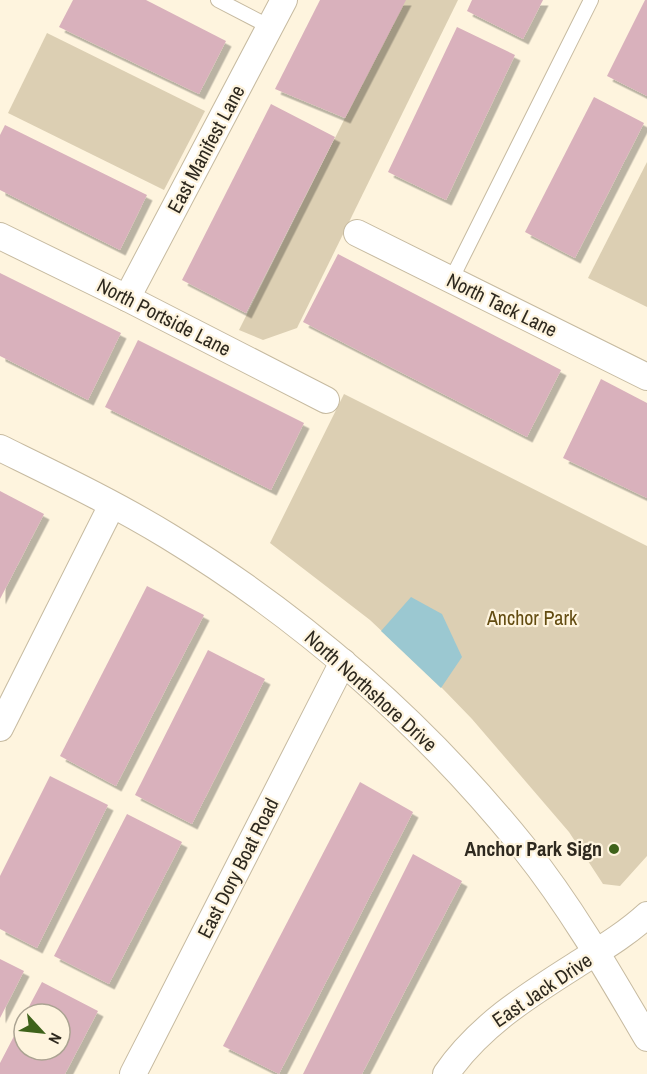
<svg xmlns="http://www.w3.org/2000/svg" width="647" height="1074" viewBox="0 0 647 1074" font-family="'Archivo Narrow',sans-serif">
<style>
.green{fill:#dccfb3}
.water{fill:#9bc8d1}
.building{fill:#d9b1bc;filter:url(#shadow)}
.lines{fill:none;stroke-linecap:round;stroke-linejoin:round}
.lane-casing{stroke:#c6baa0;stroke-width:16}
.street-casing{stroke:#c6baa0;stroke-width:28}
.lane{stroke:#fff;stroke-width:14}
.street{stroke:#fff;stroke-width:26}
.poi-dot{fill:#3e621a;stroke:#fef4de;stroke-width:2}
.labels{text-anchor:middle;stroke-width:4.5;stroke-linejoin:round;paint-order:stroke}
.street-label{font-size:20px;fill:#2e291f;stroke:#fef4de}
.park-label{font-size:20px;fill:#634c11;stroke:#fef4de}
.poi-label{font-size:20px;font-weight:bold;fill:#2e291f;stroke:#fef4de;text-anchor:end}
</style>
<defs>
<filter id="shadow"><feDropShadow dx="5.5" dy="5.5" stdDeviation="0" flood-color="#0004"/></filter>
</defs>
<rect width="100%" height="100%" fill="#fef4de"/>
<!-- green -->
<g class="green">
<path d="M404,0h54l-161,328 -34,12 -24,-10z"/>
<path d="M47,33l158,78 -41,79 -156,-77z"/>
<path d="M647,162v145l-59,-29z"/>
<path d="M344,394l303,152v310l-27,30 -17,-2 -34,-52 -97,-113 -30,-31 -72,-68 -100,-77z"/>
</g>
<!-- water -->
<path class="water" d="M411,597l31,17 20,43 -21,31 -60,-57z"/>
<!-- building -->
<g class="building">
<path d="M73,0h73l80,41 -27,53 -140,-67z"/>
<path d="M320,0h86l-61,118 -70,-29z"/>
<path d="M472,0h71l-20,39 -56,-28z"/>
<path d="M645,0h2v96l-40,-20z"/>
<path d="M457,27l58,28 -69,145 -58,-28z"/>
<path d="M594,97l50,26 -69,135 -50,-26z"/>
<path d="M271,104l64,33 -89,176 -64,-33z"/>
<path d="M5,125l142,70 -27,55 -120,-60v-55z"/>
<path d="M338,254l223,116 -34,67 -224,-115z"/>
<path d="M0,273l121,60 -33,67 -88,-44z"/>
<path d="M138,340l166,83 -33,67 -166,-83z"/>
<path d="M601,379l46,24v95l-84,-40z"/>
<path d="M0,491l44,23 -44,85z"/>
<path d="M147,586l57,29 -88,171 -56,-30z"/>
<path d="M208,650l57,29 -73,145 -57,-29z"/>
<path d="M50,776l58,29 -71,143 -37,-19v-53z"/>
<path d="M360,782l53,30 -134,262 -56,-28z"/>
<path d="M127,814l55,28 -73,142 -55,-28z"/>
<path d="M413,854l49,27 -100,193h-59z"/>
<path d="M0,959l24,12 -24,47z"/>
<path d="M42,982l56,29 -33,63h-65v-11l24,-46v33h36v-36h-35z"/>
</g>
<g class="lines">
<!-- lane casing -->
<g class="lane-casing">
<g id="lane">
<path d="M218,0l52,27"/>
<path d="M451,280l140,-280"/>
</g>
</g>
<!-- street casing -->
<g class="street-casing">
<g id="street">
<path d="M357,233l290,144"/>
<path d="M0,236l127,62 199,102"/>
<path d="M127,298l157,-298"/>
<path d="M0,448c57,28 114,55 168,88 135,82 257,189 356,312 47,59 85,125 123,190"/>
<path d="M0,728l112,-223"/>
<path d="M133,1074l210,-412"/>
<path d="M446,1074c33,-48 81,-78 130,-109 25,-16 49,-30 71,-50"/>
</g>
</g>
<!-- lane -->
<use href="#lane" class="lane"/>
<!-- street -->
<use href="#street" class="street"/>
</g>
<!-- markers -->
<circle class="poi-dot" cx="614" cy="849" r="6"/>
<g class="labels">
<!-- street labels -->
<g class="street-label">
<text transform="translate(206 149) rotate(-62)" y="7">East Manifest Lane</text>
<text transform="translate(502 305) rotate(26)" y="7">North Tack Lane</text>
<text transform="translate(164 317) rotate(27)" y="7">North Portside Lane</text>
<text transform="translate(371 691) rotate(42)" y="7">North Northshore Drive</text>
<text transform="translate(238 868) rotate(-63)" y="7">East Dory Boat Road</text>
<text transform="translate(542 990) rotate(-34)" y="7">East Jack Drive</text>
</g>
<!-- park labels -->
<g class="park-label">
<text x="532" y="625">Anchor Park</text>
</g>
<!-- poi labels -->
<g class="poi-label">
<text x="602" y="856">Anchor Park Sign</text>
</g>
</g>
<!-- north arrow -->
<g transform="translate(42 1032) rotate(117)"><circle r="28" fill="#fef4de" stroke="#aba392" stroke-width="1.5"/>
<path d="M0-4.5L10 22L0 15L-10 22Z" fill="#3e621a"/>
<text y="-9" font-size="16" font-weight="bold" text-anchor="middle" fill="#2e291f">N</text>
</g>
</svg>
